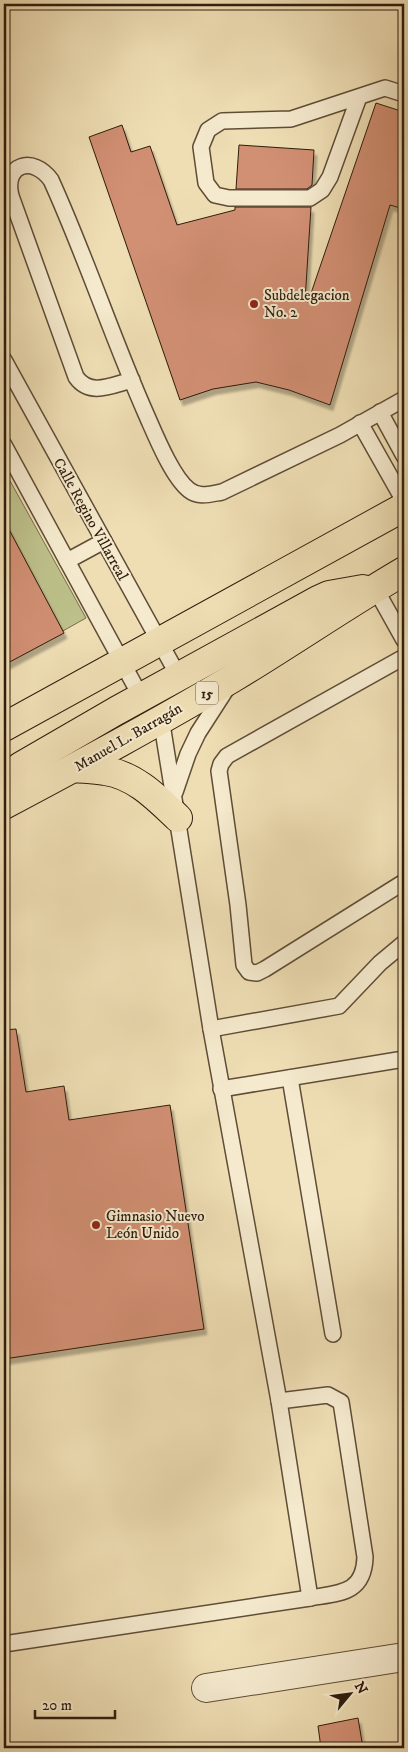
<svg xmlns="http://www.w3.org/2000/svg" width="408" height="1752" viewBox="0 0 408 1752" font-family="'IM FELL DW Pica',serif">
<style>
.green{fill:#bdc08a;stroke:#766e4c}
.building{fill:#d18f73;stroke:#2f1d0d;filter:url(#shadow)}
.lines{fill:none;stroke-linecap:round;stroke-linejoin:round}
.service-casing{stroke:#5f4d37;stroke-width:18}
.minor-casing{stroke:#5f4d37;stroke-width:30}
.trunk-casing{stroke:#2f1d0d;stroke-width:30}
.service{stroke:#f5eace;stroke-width:15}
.minor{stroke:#f5eace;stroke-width:28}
.trunk{stroke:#efdeb4;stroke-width:28}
.poi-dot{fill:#8f2418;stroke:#f5eace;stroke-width:2}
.labels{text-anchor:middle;stroke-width:4;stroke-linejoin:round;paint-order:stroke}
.shield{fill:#f5eace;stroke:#6a5a47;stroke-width:1}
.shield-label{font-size:14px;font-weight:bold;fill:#2f1d0d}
.poi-label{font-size:15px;fill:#2f1d0d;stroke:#f5eace;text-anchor:start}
.street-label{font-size:15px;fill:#2f1d0d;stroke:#f5eace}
</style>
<defs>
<filter id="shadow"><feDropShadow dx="3" dy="5.5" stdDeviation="1" flood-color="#0004"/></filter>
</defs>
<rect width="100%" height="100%" fill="#efdeb4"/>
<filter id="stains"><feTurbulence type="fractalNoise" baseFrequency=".004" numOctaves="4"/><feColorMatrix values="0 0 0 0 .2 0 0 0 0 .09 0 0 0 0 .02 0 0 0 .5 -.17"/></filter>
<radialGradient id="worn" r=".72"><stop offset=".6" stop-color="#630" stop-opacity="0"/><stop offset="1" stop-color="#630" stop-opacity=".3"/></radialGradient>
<!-- green -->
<path class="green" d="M4,470l82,148 -82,46z"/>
<!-- building -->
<g class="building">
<path d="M376,103l28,9v97l-14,-4 -60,200 -41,-15 -33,-8 -43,7 -33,11 -91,-263 33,-12 9,27 19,-6 27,79 58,-15v-3h76l-6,94 3,1z"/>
<path d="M239,145l75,5 -2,35 -5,4h-71z"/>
<path d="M4,520l60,113 -60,32z"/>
<path d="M16,1029l10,63 38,-6 5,34 101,-15 34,224 -200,30v-329z"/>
<path d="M358,1718l5,30h-42l-3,-22z"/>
</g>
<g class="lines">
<!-- service casing -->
<g class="service-casing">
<g id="service">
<path d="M359,97l-29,80 -8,13 -12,8h-81l-14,-3 -9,-12 -5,-36 7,-17 14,-9 69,-2 94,-31 19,6"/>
<path d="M4,360l175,317"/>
<path d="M132,380c-20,5 -42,17 -56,-3l-65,-181c-8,-32 22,-41 40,-16 35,77 61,157 95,234 9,20 26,63 43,76 10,8 21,4 33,2l118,-57 64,-36"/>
<path d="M380,412l24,44"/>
<path d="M360,423l44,78"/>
<path d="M4,445l137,252"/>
<path d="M67,561l37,-20"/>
<path d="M375,588l29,52"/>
<path d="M404,657l-177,99 -6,8 -2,7 19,134 6,60 5,7 8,1 8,-4 139,-87"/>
<path d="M161,718l50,311 68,372 31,197"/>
<path d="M175,792l13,-38 10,-21 29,-45"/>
<path d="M211,1029l128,-23 41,-43 24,-20"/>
<path d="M290,1078l43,256"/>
<path d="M221,1089l183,-30"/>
<path d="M4,1644l306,-46c29,-5 54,-4 55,-41l-24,-155 -13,-7 -49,6"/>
</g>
</g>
<!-- minor casing -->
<g class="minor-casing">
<path id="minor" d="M206,1688l198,-31"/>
</g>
<!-- trunk casing -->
<g class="trunk-casing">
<g id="trunk">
<path d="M4,727l400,-220"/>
<path d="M74,768c10,1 21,1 31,3 30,4 52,27 73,47"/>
<path d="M4,779l17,-13 95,-55 202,-111 11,-5 34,-6"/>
<path d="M4,805c77,-41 154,-82 229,-127 58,-35 113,-73 171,-107"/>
</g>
</g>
<!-- service -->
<use href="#service" class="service"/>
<!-- minor -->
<use href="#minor" class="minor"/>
<!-- trunk -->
<use href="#trunk" class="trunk"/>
</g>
<!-- markers -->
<g class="poi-dot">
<circle cx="254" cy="304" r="5"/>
<circle cx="96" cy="1225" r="5"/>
</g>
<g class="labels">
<!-- shield labels -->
<rect class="shield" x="196" y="681.5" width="22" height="23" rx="4"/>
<g class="shield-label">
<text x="207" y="698">15</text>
</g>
<!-- poi labels -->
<g class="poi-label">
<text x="264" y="300">Subdelegacion<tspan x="264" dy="17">No. 2</tspan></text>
<text x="106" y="1221">Gimnasio Nuevo<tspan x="106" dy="17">León Unido</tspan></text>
</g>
<!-- street labels -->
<g class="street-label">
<text transform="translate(91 519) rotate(61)" y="5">Calle Regino Villarreal</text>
<text transform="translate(128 737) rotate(-30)" y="5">Manuel L. Barragán</text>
</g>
</g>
<!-- margin -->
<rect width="408" height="1752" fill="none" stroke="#efdeb4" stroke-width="20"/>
<rect x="5" y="5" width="398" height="1742" fill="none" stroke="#2f1d0d" stroke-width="2.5"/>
<rect x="10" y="10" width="388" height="1732" fill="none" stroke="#2f1d0d"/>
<!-- north arrow -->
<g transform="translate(350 1694) rotate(61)" stroke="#f5eace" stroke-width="4" paint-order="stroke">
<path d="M0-4L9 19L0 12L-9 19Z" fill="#2f1d0d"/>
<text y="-8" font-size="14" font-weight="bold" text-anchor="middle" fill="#2f1d0d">N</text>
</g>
<!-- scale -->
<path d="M35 1710v8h80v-8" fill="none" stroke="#2f1d0d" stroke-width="2.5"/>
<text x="42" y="1710" font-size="15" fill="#2f1d0d" stroke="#f5eace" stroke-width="4" paint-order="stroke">20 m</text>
<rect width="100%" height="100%" filter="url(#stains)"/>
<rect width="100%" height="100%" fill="url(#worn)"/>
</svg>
